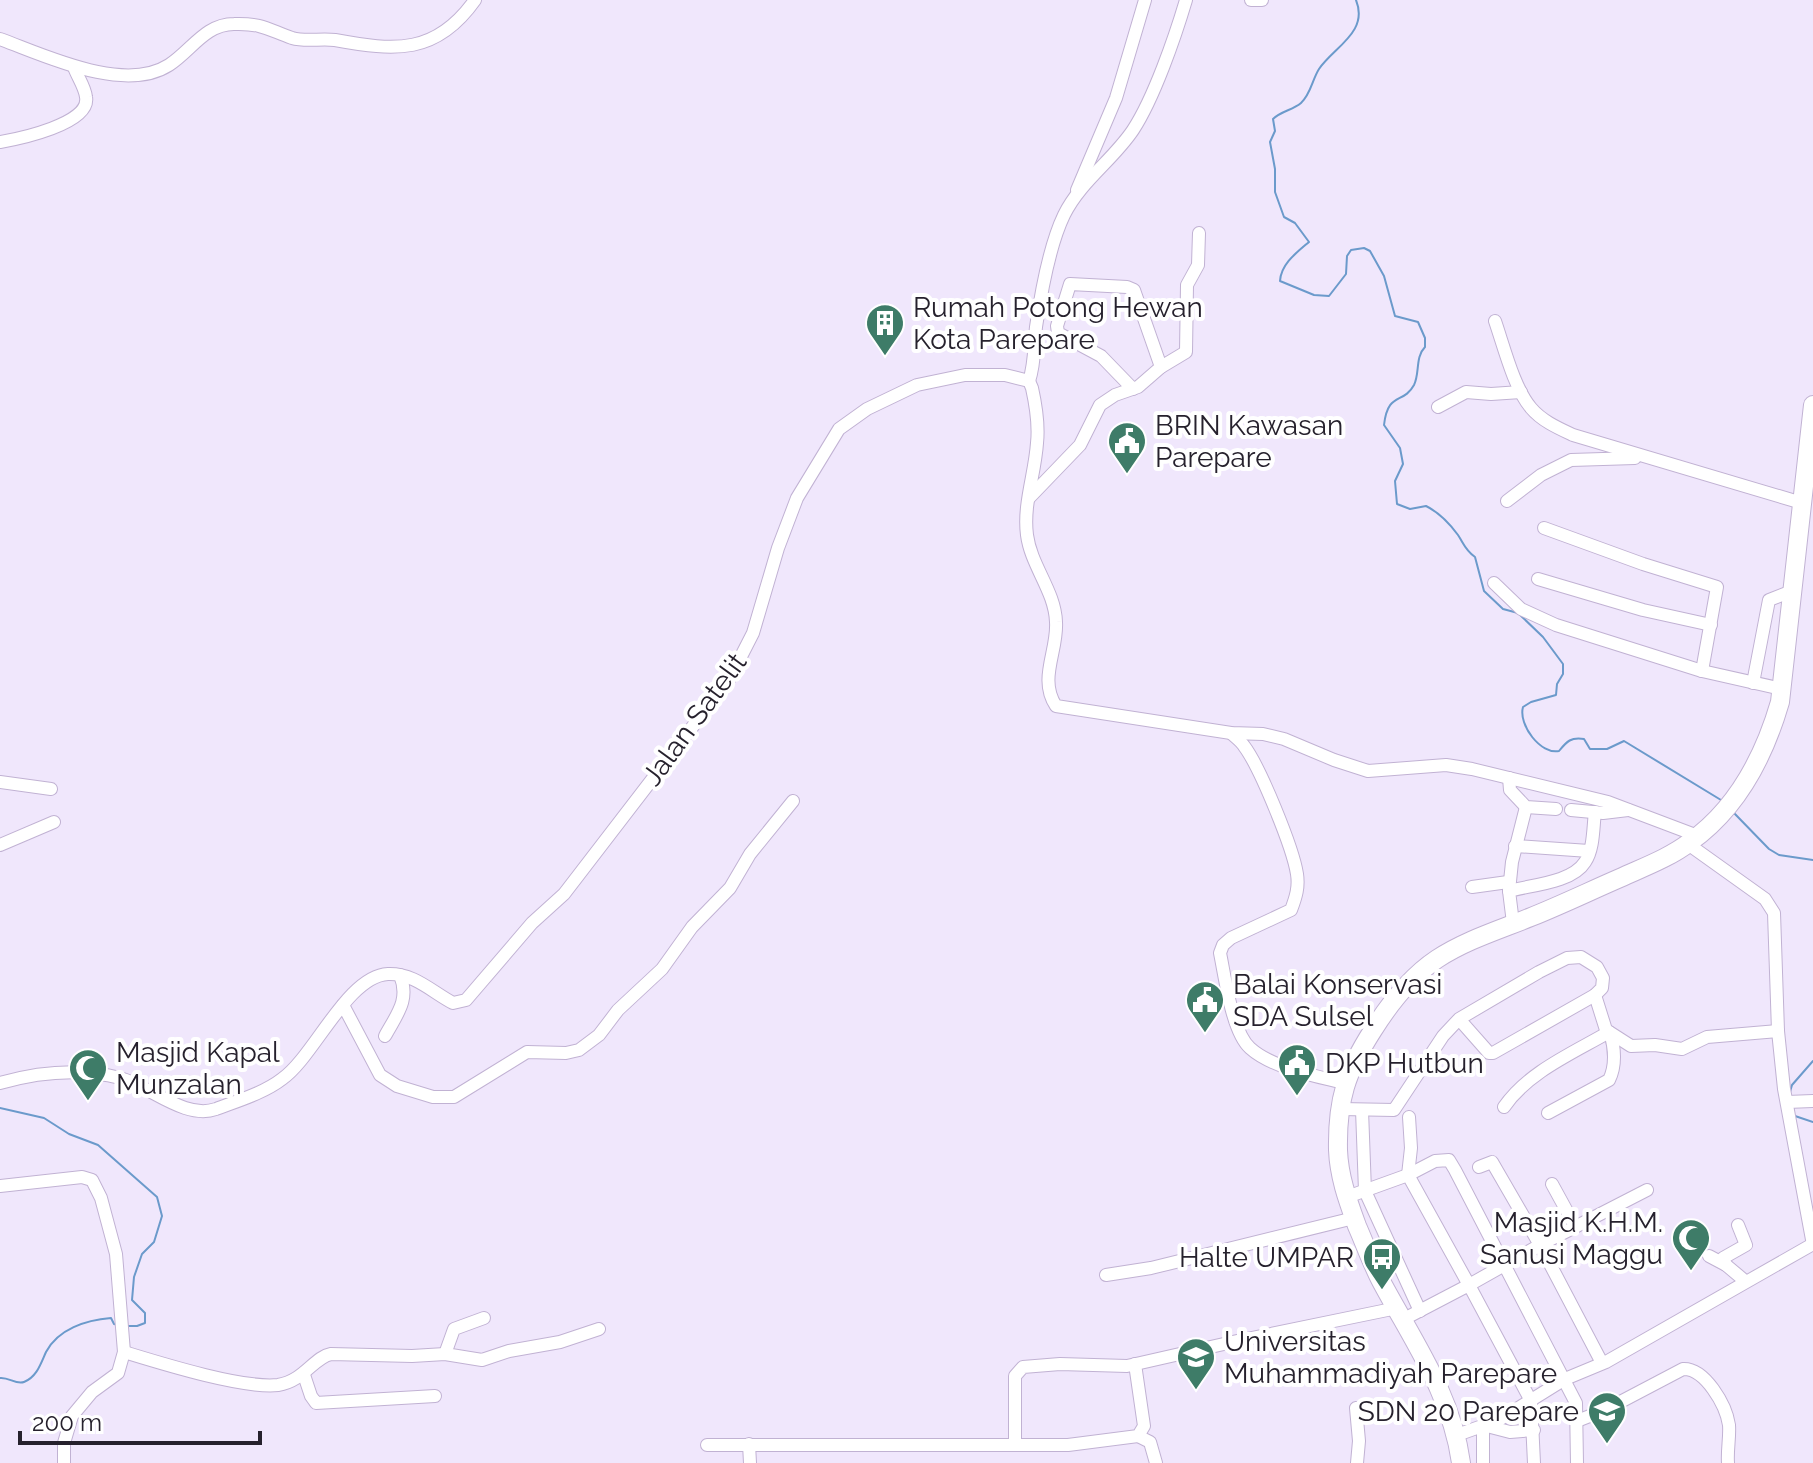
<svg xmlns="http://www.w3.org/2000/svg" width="1813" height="1463" viewBox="0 0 1813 1463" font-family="Raleway,sans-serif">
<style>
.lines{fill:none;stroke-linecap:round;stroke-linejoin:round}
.stream{stroke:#6b9acb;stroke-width:2}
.minor-casing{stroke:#c1b2d3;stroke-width:14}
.highway-casing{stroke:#c1b2d3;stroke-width:20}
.minor{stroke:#fff;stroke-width:12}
.highway{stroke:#fff;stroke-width:18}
.labels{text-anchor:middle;stroke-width:8;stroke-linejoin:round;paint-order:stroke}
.poi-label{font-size:28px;fill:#26212d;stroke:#fff;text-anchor:start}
.street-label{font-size:28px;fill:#26212d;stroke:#fff}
</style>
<rect width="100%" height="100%" fill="#f0e7fc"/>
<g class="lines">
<!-- stream -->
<g class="stream">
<path d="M1356,0c13,32 -22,47 -37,69 -7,11 -8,25 -18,34 -8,7 -20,8 -28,16l2,12 -5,11 5,27v23l9,25 11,6 14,19c-13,11 -28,22 -29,39l34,14 15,1 17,-22 1,-18 4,-6 13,-2 6,3 14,25 11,40 23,6 7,16v9c-10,10 -5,26 -11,38 -11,20 -26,6 -30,40l16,23 3,16 -8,17 2,23 13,5 16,-3c12,6 24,18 32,29 6,9 7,15 17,22l9,34 19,18 15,4 25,24 20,27v10l-6,10 -1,11 -25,7 -8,5c-5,18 18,48 36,44 8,-10 12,-14 25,-12l6,10h17l17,-8 97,59"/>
<path d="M1734,813l35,36 10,6 34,5"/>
<path d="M1790,1092l2,-7 21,-24"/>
<path d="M0,1108l44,10 25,16 29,11 59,52 5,19 -8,26 -12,12 -8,23 -2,23 13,13v10l-8,3h-9"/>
<path d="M1795,1116l18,6"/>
<path d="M0,1378c9,-1 16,7 24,4 13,-5 17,-19 22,-30 12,-23 40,-32 65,-34l3,6 4,1"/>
</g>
<!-- minor casing -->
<g class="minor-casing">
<g id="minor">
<path d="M1251,0h11"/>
<path d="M0,39c44,16 124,55 169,26 22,-14 36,-41 65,-41 28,-1 35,6 58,14 14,4 29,0 43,2 60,11 101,15 140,-40"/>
<path d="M0,142c18,-3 91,-18 86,-45 -1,-10 -9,-21 -12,-30"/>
<path d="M1077,190l39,-92 29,-98"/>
<path d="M1495,321c9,26 19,67 36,87 11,13 27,20 42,27l229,68"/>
<path d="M1029,381c6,-17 5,-36 7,-54 5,-34 13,-81 28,-112 16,-33 49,-55 69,-85 21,-32 42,-93 53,-130"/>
<path d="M1133,389l-32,-33 -43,-23 -1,-7 13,-42 57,3 7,3 27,77"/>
<path d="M1438,407l28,-15 25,2 30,-2"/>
<path d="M1029,498l51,-53 20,-40 15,-10 23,-8 23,-20 25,-15 1,-67 11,-20 1,-32"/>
<path d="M1507,501l34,-26 30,-15 64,-2"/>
<path d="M1544,528l99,36 74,23 -15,84"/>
<path d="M1538,579l105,31 68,15"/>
<path d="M1494,583l27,26 35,16 146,46 80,18"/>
<path d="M1753,683l16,-83 23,-9"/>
<path d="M1231,733c4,4 10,8 13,13 16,21 49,102 53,128 2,13 -1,23 -6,36l-60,28 -8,7 -3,8c5,24 12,79 30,95 22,20 66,28 94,35"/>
<path d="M1509,778l1,12 16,17 30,2"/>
<path d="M0,782l51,7"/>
<path d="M1571,810l32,3 25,-3"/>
<path d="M1688,844l77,55 9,14 4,118 6,58 29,156"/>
<path d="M0,845l54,-23"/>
<path d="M1515,846l74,5"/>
<path d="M1472,887l36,-5"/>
<path d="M1509,891l3,-29 14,-55"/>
<path d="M1513,923l-4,-32c21,-6 63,-8 76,-29 9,-13 8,-35 10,-50"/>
<path d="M1595,995l11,35 25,16 24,-1 27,4 25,-12 71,-6"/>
<path d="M343,1005l37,70 17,11 36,11h21l73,-45 39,1 13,-3 20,-15 19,-25 44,-41 30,-42 38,-39 20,-34 43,-53"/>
<path d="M385,1036c12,-22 25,-36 15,-61"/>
<path d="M0,1083c39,-11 80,-15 120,-5 30,8 65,42 96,31 21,-8 48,-16 66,-30 32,-22 65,-103 106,-105 26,-1 44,18 65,29l13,-3 66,-77 32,-29 166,-216 23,-45 25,-85 19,-50 42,-69 28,-20 50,-24 48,-10h40l24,6 3,7c4,18 7,37 5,55 -2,31 -14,61 -10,92 4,31 28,56 29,87 2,29 -18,57 0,84l175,27 32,1 21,5 50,21 34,11 78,-6 26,4 136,33 90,34"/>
<path d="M1787,1102l26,-1"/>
<path d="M1504,1107c24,-35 69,-54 105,-75"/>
<path d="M1341,1109l53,1 49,-74 16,-17 80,-47 28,-14 14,-1 16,10 6,11 -1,10 -7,7 -102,58h-4l-30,-34"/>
<path d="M1362,1110l3,81 55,120"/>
<path d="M1548,1113l61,-33c7,-14 6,-32 1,-47"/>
<path d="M1479,1167l13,-5 48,83 107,-55"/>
<path d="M1408,1175l27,-14 14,-1 6,10 121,233 1,60"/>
<path d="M1408,1175l3,-27 -2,-31"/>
<path d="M1552,1184l23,42"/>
<path d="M0,1186l82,-9 10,3 9,18 15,56 8,98 -6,21 -26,19 -20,24 -8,27v20"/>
<path d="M1347,1197l61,-22 61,110 71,-40 62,118"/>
<path d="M1709,1256l17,9 19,16"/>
<path d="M1726,1265l-3,-7 23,-13 -8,-20"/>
<path d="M1106,1275l45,-7 203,-50"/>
<path d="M1404,1319l65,-34 62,116 3,62"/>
<path d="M124,1352c36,11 119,37 154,33 26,-4 36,-28 53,-31l81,2 33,-2 37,6 27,-9 51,-9 39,-13"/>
<path d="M445,1354l9,-25 30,-11"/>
<path d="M304,1375l7,21 5,7 119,-7"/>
<path d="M1356,1408l3,33 -2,22"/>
<path d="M1577,1421l28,-11 78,-41c22,-1 43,36 46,56 1,12 -2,25 -1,38"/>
<path d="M1457,1435l42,-15 66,-41 41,-17 207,-118"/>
<path d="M1138,1436l12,6 6,21"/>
<path d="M749,1444l1,19"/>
<path d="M1015,1444v-68l8,-9 37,-3 67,2 110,-25 160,-33"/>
<path d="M707,1445h361l70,-9 6,-10 -9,-62"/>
<path d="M1483,1463v-38l27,7 24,-2"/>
</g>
</g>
<!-- highway casing -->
<g class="highway-casing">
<path id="highway" d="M1461,1463c-9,-68 -48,-122 -80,-182 -9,-17 -16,-37 -24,-55 -9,-25 -18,-49 -19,-76 -1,-50 8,-78 35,-120 17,-27 37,-53 64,-71 29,-19 62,-29 94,-42 30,-12 59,-26 89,-39 24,-11 49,-20 70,-36 48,-34 74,-85 90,-140l33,-297"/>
</g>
<!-- minor -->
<use href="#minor" class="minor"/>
<!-- highway -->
<use href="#highway" class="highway"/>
</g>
<!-- icons -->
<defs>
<g id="building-pin" transform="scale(2)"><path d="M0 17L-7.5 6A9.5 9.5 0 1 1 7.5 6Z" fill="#3e7c68" stroke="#fff"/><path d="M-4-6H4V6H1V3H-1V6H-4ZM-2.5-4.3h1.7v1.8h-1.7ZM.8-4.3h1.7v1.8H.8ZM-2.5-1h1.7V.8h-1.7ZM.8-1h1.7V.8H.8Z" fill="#fff"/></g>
<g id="civic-pin" transform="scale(2)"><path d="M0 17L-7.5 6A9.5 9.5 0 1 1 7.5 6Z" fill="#3e7c68" stroke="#fff"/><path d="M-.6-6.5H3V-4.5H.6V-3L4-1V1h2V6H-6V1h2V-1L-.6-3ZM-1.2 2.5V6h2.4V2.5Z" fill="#fff"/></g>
<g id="mosque-pin" transform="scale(2)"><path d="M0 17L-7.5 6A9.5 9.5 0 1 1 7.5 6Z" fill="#3e7c68" stroke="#fff"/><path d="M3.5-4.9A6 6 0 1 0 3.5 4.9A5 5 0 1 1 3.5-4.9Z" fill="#fff"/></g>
<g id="bus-pin" transform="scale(2)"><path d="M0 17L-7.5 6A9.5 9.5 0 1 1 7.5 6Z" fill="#3e7c68" stroke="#fff"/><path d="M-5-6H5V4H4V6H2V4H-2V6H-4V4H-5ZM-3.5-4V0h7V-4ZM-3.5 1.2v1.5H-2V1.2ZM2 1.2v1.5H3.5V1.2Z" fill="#fff"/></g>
<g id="university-pin" transform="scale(2)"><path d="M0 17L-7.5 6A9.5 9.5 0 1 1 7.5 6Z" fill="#3e7c68" stroke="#fff"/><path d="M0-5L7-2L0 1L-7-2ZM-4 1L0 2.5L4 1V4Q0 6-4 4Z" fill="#fff"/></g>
<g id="school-pin" transform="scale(2)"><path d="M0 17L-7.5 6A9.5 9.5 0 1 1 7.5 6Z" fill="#3e7c68" stroke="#fff"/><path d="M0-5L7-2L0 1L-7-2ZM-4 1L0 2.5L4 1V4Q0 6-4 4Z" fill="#fff"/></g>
</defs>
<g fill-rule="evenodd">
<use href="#building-pin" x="885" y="323"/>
<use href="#civic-pin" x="1127" y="441"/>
<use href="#civic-pin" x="1205" y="1000"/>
<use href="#civic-pin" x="1297" y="1063"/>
<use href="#mosque-pin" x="88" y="1068"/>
<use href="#mosque-pin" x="1691" y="1238"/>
<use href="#bus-pin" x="1382" y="1257"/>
<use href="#university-pin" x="1196" y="1357"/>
<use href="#school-pin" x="1607" y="1411"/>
</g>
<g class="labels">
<!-- poi labels -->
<g class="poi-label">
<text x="913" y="317">Rumah Potong Hewan<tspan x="913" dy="32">Kota Parepare</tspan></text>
<text x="1155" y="435">BRIN Kawasan<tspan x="1155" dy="32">Parepare</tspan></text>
<text x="1233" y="994">Balai Konservasi<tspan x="1233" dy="32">SDA Sulsel</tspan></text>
<text x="116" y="1062">Masjid Kapal<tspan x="116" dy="32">Munzalan</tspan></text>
<text x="1325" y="1073">DKP Hutbun</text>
<text x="1663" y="1232" text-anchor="end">Masjid K.H.M.<tspan x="1663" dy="32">Sanusi Maggu</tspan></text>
<text x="1354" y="1267" text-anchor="end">Halte UMPAR</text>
<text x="1224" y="1351">Universitas<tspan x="1224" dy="32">Muhammadiyah Parepare</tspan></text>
<text x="1579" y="1421" text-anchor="end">SDN 20 Parepare</text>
</g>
<!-- street labels -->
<g class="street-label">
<text transform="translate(694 719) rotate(-54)" y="10">Jalan Satelit</text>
</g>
</g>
<!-- scale -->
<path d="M20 1431v12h240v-12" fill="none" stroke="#26212d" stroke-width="4"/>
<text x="32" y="1431" font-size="24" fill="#26212d" stroke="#ffffff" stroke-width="6" paint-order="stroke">200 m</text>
</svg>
